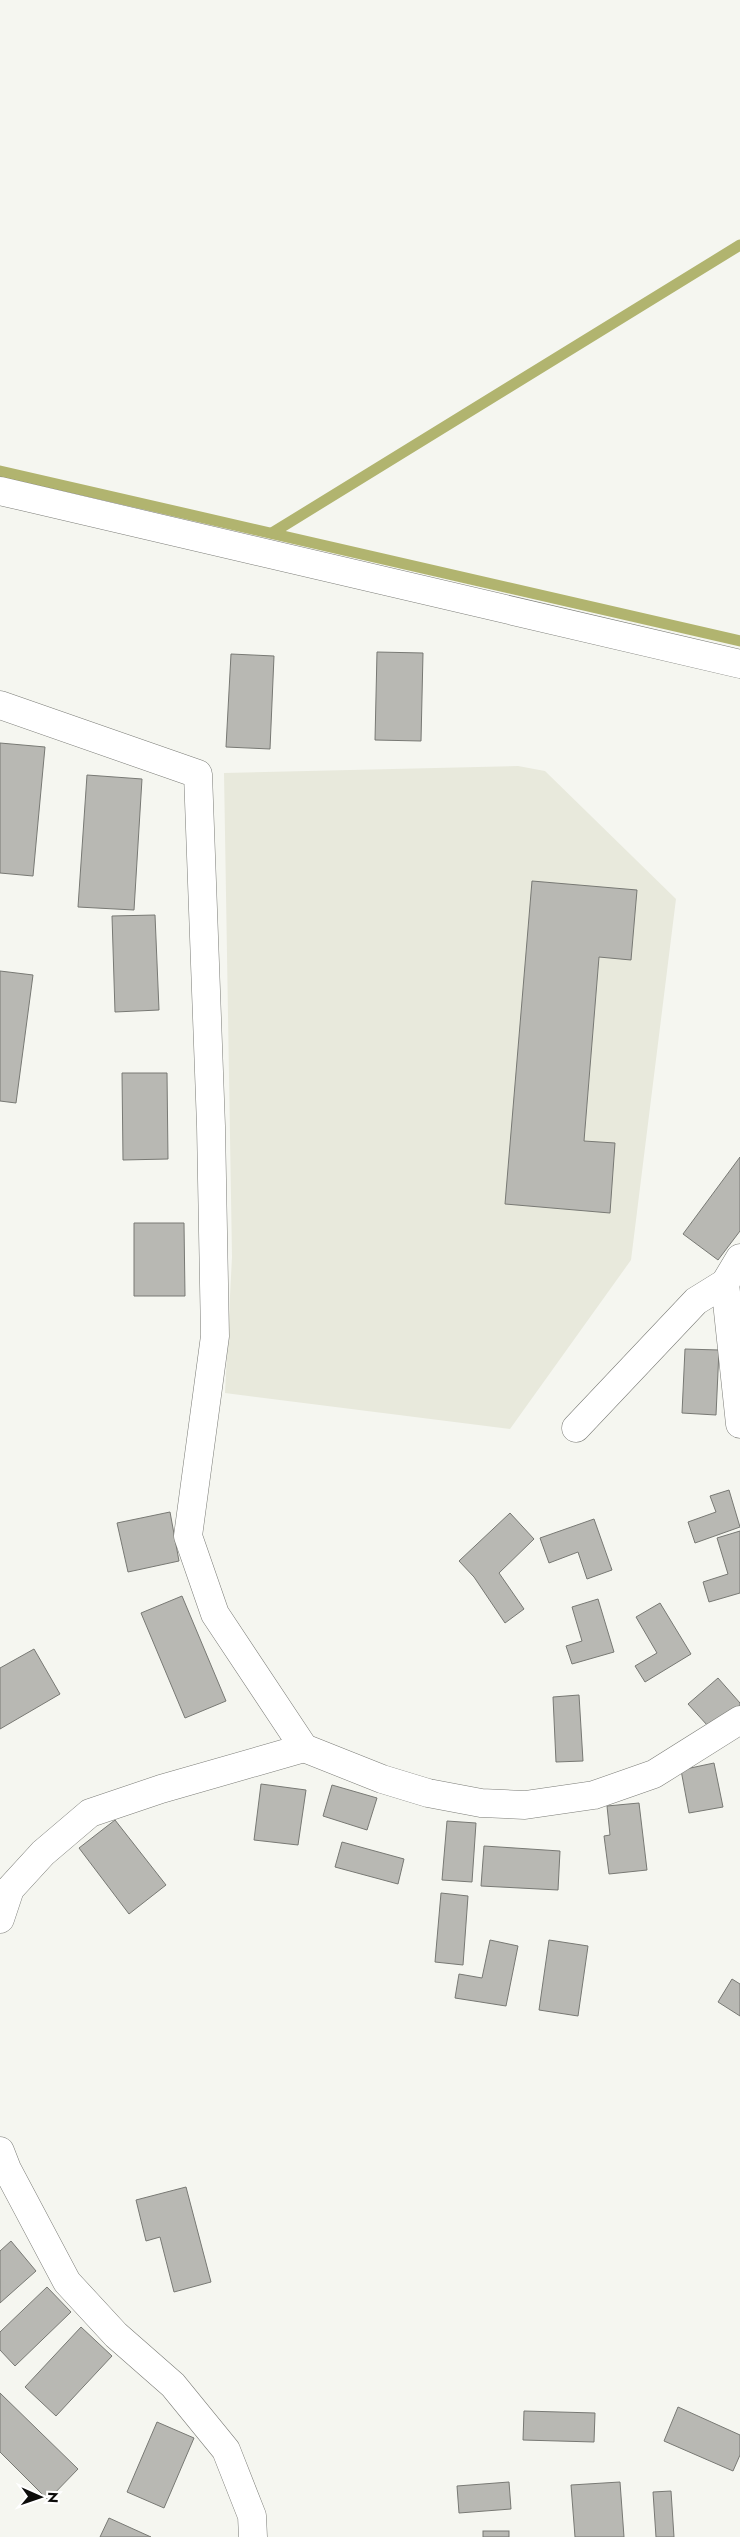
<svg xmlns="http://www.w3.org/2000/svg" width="740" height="2537" viewBox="0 0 740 2537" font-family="Jost,sans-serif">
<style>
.built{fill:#e8e9dc}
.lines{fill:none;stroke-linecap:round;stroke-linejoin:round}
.stream{stroke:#b1b46f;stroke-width:11}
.building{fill:#b8b8b3;stroke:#787974}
.street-casing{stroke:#7b7c77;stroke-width:29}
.street{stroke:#fff;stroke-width:28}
</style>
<rect width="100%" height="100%" fill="#f5f6f0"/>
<!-- built -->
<path class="built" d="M518,766l27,5 131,128 -45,361 -121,169 -285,-36 7,-136 -8,-484z"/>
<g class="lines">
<!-- stream -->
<g class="stream">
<path d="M0,471l740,170"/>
<path d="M272,533l468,-288"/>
</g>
</g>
<!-- building -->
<g class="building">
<path d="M377,652l46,1 -2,88 -46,-1z"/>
<path d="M231,654l43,2 -4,93 -44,-2z"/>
<path d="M0,743l45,4 -12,129 -33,-3z"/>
<path d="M87,775l55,4 -8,131 -56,-3z"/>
<path d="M532,881l105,9 -6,70 -32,-3 -15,184 31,2 -5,70 -105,-9z"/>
<path d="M155,915l4,95 -44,2 -3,-96z"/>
<path d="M0,971l33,4 -17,128 -16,-2z"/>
<path d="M122,1073h45l1,86 -45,1z"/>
<path d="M740,1157v74l-22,29 -35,-26z"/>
<path d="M134,1223h50l1,73h-51z"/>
<path d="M685,1349l34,1 -3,65 -34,-2z"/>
<path d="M729,1490l11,37 -45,16 -7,-21 28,-10 -6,-16z"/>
<path d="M170,1512l9,49 -51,11 -11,-49z"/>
<path d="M510,1513l24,26 -35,34 25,36 -19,14 -31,-46 -15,-16z"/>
<path d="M594,1519l18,51 -25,9 -9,-27 -29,11 -9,-25z"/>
<path d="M740,1531v62l-31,9 -6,-20 25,-8 -11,-36z"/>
<path d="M182,1596l44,105 -41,17 -44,-105z"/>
<path d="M598,1599l16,53 -42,12 -6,-18 16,-5 -10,-34z"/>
<path d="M660,1603l31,51 -46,28 -10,-16 22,-13 -21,-36z"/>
<path d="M34,1649l26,45 -60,35v-61z"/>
<path d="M718,1678l22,25v12l-23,21 -29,-32z"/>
<path d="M579,1695l4,66 -27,1 -3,-65z"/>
<path d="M714,1763l9,44 -34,6 -8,-43z"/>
<path d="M261,1784l45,6 -8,55 -44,-5z"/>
<path d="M332,1785l45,13 -10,32 -44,-14z"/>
<path d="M639,1803l8,67 -38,4 -5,-38 6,-1 -3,-29z"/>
<path d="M115,1820l51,65 -37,29 -50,-66z"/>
<path d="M447,1821l29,2 -4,59 -30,-2z"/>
<path d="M342,1842l62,17 -6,25 -63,-17z"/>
<path d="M484,1846l76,5 -2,39 -77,-4z"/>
<path d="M441,1893l27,3 -5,69 -28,-3z"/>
<path d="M490,1940l28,6 -12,60 -51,-8 4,-24 23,4z"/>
<path d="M549,1940l39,6 -10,70 -39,-6z"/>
<path d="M732,1979l8,5v32l-22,-14z"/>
<path d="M186,2187l25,95 -37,10 -14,-55 -14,4 -10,-41z"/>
<path d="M11,2241l25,30 -36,32v-52z"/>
<path d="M47,2287l24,25 -56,54 -15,-16v-18z"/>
<path d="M81,2327l31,29 -56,60 -31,-29z"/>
<path d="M0,2393l78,76 -30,31 -48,-48z"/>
<path d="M678,2407l62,28v20l-7,16 -69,-30z"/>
<path d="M524,2411l71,2 -1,29 -71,-2z"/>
<path d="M157,2422l37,16 -30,70 -37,-16z"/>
<path d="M509,2482l2,27 -52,4 -2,-27z"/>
<path d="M620,2482l4,55h-49l-4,-52z"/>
<path d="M671,2491l3,46h-18l-3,-45z"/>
<path d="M109,2518l42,19h-51z"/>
<rect x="483" y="2531" width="26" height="6"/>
</g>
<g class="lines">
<!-- street casing -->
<g class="street-casing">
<g id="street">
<path d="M0,491l740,173"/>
<path d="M0,705l198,69 13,352 4,210 -27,200 27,78 89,134 78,31 46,14 53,10 44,2 69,-10 60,-21 86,-54"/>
<path d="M725,1283l15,141"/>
<path d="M576,1428l120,-127 29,-18 15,-25"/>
<path d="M0,1919l10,-30 33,-36 47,-40 71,-24 143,-41"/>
<path d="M0,2151l7,18 60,113 49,53 57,50 53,65 26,66 1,21"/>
</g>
</g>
<!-- street -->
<use href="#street" class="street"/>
</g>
<!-- north arrow -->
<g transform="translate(40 2497) rotate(92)" stroke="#ffffff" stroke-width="4" paint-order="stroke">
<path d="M0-4L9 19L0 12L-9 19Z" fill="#0d0d0b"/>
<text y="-8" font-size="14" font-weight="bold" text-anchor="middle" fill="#0d0d0b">N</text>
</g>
</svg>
